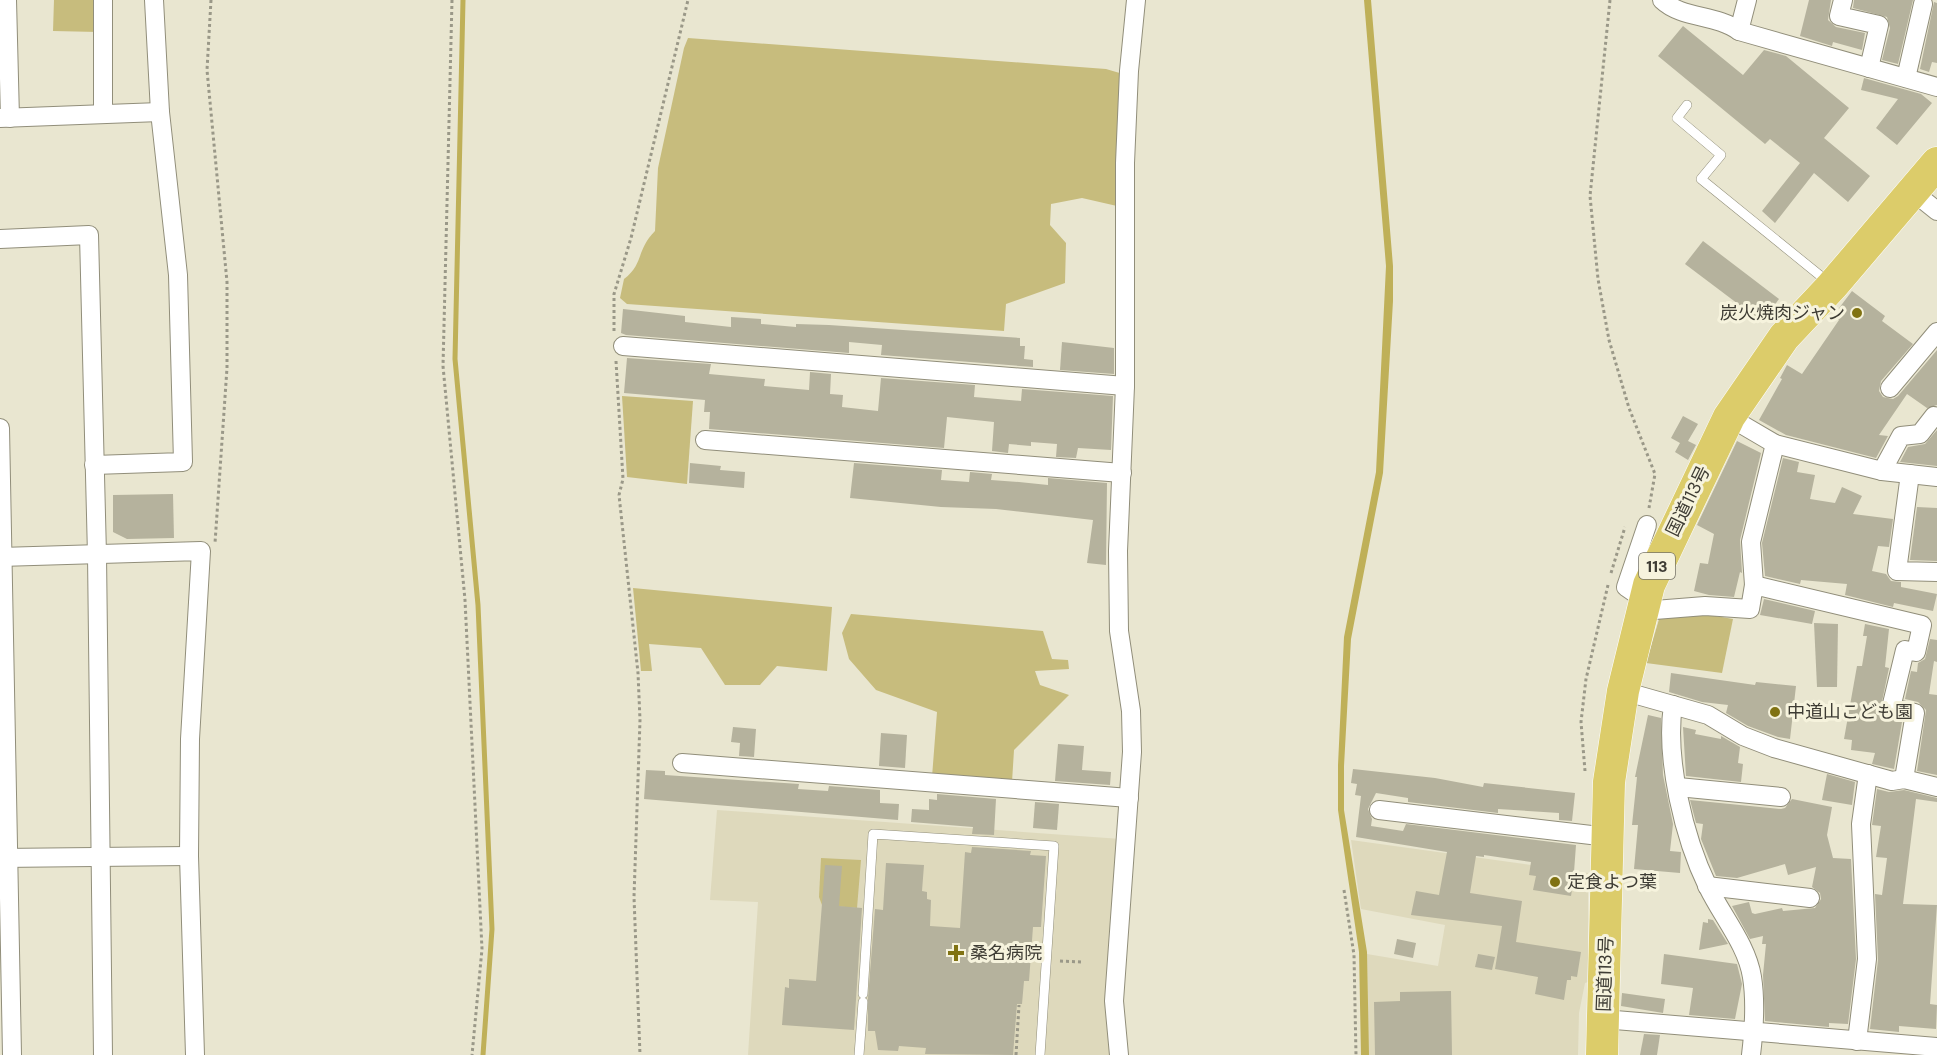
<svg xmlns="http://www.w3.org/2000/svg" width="1937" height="1055" viewBox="0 0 1937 1055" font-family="'DM Sans','Noto Sans JP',sans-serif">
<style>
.built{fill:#ded9bc}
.green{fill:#c7bc7d}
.water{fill:#bfb058}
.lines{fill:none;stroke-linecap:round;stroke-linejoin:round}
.stream{stroke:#bfb058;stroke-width:5}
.building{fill:#b5b29d}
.service-casing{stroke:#918e7a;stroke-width:10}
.minor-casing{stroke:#918e7a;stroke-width:20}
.trunk-casing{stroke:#fff;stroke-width:33}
.path{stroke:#9a9888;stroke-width:3;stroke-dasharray:3 3;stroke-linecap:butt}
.service{stroke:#fff;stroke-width:9}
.minor{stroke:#fff;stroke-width:18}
.trunk{stroke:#dccc6a;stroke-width:32}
.poi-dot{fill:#807212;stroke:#f6f3dd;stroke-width:2}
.labels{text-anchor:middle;stroke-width:6;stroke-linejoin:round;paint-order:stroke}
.shield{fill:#f6f3dd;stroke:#757367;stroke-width:1.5}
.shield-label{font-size:16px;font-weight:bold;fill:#3e3c34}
.poi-label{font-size:18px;fill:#3e3c34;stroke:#f6f3dd;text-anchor:start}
.street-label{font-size:18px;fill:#3e3c34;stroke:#f6f3dd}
</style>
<rect width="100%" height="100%" fill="#e9e6d0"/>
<!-- built -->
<g class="built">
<path d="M717,810l404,29 -6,216h-367l10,-153 -48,-2z"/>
<path d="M1351,840l237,33v109l-3,1 -6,30 -1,42h-210l-1,-101 71,12 7,-41 -84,-16z"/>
</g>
<!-- green -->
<g class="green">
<path d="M54,0h45l-1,32 -45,-1z"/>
<path d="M688,38l418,31 17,5 -6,132 -35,-8 -31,6 -1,21 16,18 -1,40 -59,21 -2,27 -377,-27 -7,-6 4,-19c20,-15 12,-29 31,-48l3,-63 26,-120z"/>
<path d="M622,396l71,5 -6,83 -60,-7z"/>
<path d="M633,588l199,19 -5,64 -50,-5 -17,19h-35l-24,-37 -52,-4 3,27h-11z"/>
<path d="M851,614l192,17 9,28 16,1 1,9 -34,2 5,14 29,10 -55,55 -2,32 -80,-5 5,-65 -61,-22 -27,-31 -7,-26z"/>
<path d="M1710,615l23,4 -11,54 -76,-10 14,-47z"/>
<path d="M821,858l40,2 -4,48 -35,-3 -3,-8z"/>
</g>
<!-- water -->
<path class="water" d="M1364,0h7l22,266v35l-10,172 -32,166 -7,127v44l23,142 2,103h-8l-2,-103 -21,-142v-45l6,-128 32,-165 10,-206z"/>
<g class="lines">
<!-- stream -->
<path class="stream" d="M463,0l-8,359 23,246 14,324 -9,126"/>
</g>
<!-- building -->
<g class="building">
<path d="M1809,0h22l-3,20 8,7 29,6 -3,17 -29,-8 -1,4 -32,-10z"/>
<path d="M1854,0h59l-15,64 -16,-4 8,-32 -3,-11 -34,-9z"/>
<path d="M1934,2l3,1v60l-5,-1 -3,10 -9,-3z"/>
<path d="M1683,26l60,49 21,-25 22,6 63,52 -25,30 46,38 -22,26 -34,-29 -39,50 -13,-12 38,-48 -30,-24 -5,5 -107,-88z"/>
<path d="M1864,78l57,16 11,9 -35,42 -21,-17 22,-29 -37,-9z"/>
<path d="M1703,241l76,58 -17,23 -77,-58z"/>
<path d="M1852,291l33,25 -3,5 31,23 -32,37 -2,10 4,6 10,2 5,-3 39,-46v55l-10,3 -20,-14 -28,41 9,1 -12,22 -90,-23 -27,-15 23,-41 -2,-1 7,-13 15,9 37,-54 -6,-4z"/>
<path d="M623,309l62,7v6l46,5v-10l30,2v5l35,3v-3l33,1 191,13v8h5l-1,13 9,1v7l-152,-12 1,-10 -33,-3v11l-223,-18 -5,-2z"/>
<path d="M1062,342l52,6v26l-54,-4z"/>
<path d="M627,358l84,6 -2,10 56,5 -1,7 45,4 1,-18 21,2 -1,20 13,1 -1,12 36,4 3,-33 94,7 -1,12 47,4 1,-12 91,7 -2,54 -33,-2 -2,10 -20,-1 1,-13 -26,-2v4l-22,-2 -1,9 -16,-2 2,-29 -47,-5 -3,31 -235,-19 1,-17h-6l1,-12 -81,-7z"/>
<path d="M1683,416l15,8 -10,17 8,4 -8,15 -13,-8 5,-9 -9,-5z"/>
<path d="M1937,430v36l-37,-4 8,-15 17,-3z"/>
<path d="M1737,441l24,12 -21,87 2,33 -2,-1 -6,25 -25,-2 -15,-4 6,-28 8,1 6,-30 -17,-9z"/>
<path d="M1783,458l16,4 -2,10 18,3 -5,24 25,4 7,-16 20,9 -9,18 40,5 -4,28 -11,-1 -6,25 14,3 5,7 10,1v5l36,7 -4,17 -39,-8 -1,4 -48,-12 2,-11 -46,-4 -1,4 -35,-8 -3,-33z"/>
<path d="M690,463l31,3 -1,4 25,2 -1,16 -55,-5z"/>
<path d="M854,463l88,7 -1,10 28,2 1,-10 22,2 -1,6 28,2 29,3v-7l59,5 -1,82 -19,-2 6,-43 -97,-11 -55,-2 -91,-9z"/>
<path d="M173,494l1,44 -47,1 -14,-7v-37z"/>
<path d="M1917,507l20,1v53l-27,-1z"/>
<path d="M1764,599l51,12 -3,13 -52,-9z"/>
<path d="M1814,623l24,1 -1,63h-20z"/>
<path d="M1865,624l24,5 -4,38 4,1 -9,43 8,8 14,3 -8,47 -22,-5 3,-11 -24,-3 1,-10 -8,-1 13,-73h5l5,-30h-4z"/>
<path d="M1930,639l7,1v22l-3,-1 -5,33 8,1v80l-20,-4 9,-61 -8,-8 -13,-3 6,-28 6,1 1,-9 7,-4z"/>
<path d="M1671,673l84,12 1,-3 40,4 -6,53 -12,-2 -30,-11 -22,-13 2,-8 -26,-3 -33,-10z"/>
<path d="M1648,715l13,3 2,57 10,49 -3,27 11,1 -1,21 -46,-4 4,-44h-6l5,-48h-2z"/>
<path d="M733,727l23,2 -2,28 -15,-1 1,-13 -9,-1z"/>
<path d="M1683,727l13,3 -1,4 26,5v-3l19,11 -2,16 5,1 -2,18 -55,-6z"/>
<path d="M881,733l26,2 -2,33 -26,-2z"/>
<path d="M1058,744l26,2 -2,24 29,2 -1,13 -55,-4z"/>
<path d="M1353,769l82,9 48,9 1,-4 91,10 -3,28 -13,-1v-7l-61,-4v4l-90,-11v-4l-32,-5 -8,16 4,10 -1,7 32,5 3,-7 170,21 -2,27 9,2 -3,17 -8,-1 -1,6 -38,-6 3,-14 -7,-1 2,-13 -47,-7v2l-8,-1 -6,37 52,8 -6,41 65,10 -4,25 -6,-1v4h-4l-3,20 -29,-6 3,-17 -43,-8 7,-43 -91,-11 5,-24 23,4 8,-43 -91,-15 5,-41 -6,-1 2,-11 -6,-1z"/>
<path d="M646,770l19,1v4l134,9 -1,5 30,2 1,-5 51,4v13l19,1 -1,16 -254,-21z"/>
<path d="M1827,774l28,8 -3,23 -30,-5z"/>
<path d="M1877,789l12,3 15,-2 33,8v4l-21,-3 -13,105 34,1 -7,99 7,1 -1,24 -37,-3v6l-29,-3 8,-69 -3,-66 7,1 5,-37 -11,-1 5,-31 -9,-1z"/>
<path d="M937,794l59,5 -2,36 -22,-1 1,-7 -62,-5 1,-13 17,1v-11l8,1z"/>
<path d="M1792,799l40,8 -5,28 6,23 18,1 5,100 -8,65 -19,-1v4l-64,-6 -2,-46 3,-31h-4l1,-8 -13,3 -18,-33 17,-4 3,11 3,1 27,-6 1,3 32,-3 6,-9 -1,-6 -8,-6 4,-20 -28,8 -3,-11 -48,14 -21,-2 -15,-37 2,-15 -7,-1 -6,-23 91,9 4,-1z"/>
<path d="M1035,802l24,2 -2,26 -24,-2z"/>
<path d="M972,847l59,4 -1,4 16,1 -5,71h-8l-4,54h-5l-2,23h-5l-4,51 -88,-1 1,-6 -27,-2 -1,5 -20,-1 -3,-19h-7v-33l7,-89 8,1 3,-47 38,2 -2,26 5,1v7l4,1 -1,26 30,2 5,-76 6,1z"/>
<path d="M825,865l17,1 -3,40 23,2 -8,122 -72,-5 3,-38 4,1v-9l27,2z"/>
<path d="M1708,919l5,1 15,24 -29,6 4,-28 5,1z"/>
<path d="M1397,939l19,4 -3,15 -19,-4z"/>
<path d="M1478,954l17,3 -3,13 -17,-3z"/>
<path d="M1664,954l73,10 5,20 -7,35 -46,-4 4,-27 -32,-4z"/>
<path d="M1451,991l1,64h-77l-1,-53 26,-1v-9z"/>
<path d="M1622,993l43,6 -2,14 -42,-7z"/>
<path d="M1644,1034l16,1 -3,20h-17z"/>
</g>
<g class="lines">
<!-- service casing -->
<g class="service-casing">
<g id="service">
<path d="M1687,105l-10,13 44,37 -20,24 127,103"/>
<path d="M863,994l10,-160 181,12 -14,209"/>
<path d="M859,1055l4,-53"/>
</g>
</g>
<!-- minor casing -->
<g class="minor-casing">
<g id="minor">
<path d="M7,0l3,118"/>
<path d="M103,0v114"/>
<path d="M1662,0c20,19 54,14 77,31l8,-31"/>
<path d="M1843,0l-4,16 40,9 -10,43"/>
<path d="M1739,31l198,56"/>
<path d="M1906,78l17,-74"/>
<path d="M0,118l160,-6"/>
<path d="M1912,191l25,20"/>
<path d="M0,239l89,-4 8,320 6,500"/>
<path d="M623,346l502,40"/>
<path d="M1890,388l47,-56"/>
<path d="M1729,417l46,27 107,27 55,6"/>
<path d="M0,428l12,627"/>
<path d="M705,440l417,33"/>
<path d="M94,465l89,-3 -5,-187 -18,-163 -6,-112"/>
<path d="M1882,471l19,-35 19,-2 14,-18 3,1"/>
<path d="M1910,474l-13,97 40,1"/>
<path d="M0,557l201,-6 -11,188 -1,117 6,199"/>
<path d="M1754,585l-3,-43 24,-98"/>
<path d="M1645,600l-19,-13 21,-62"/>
<path d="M1642,611l63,-5 45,3 4,-24 168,40 -6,27 -11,-2 -14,58 24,5 -11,66"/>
<path d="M1623,691l85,24 35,21 31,12 118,33 12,-2 33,8"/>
<path d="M1673,705c-8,54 11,133 35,182 14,29 39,58 44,90 4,25 2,53 -1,78"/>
<path d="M682,763l447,35"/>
<path d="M1678,787l103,10"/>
<path d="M1379,810l229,27"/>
<path d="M0,858l189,-2"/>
<path d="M1707,886l103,12"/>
<path d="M1603,1019l334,28"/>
<path d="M1857,1041l10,-82 -6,-135 7,-50"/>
<path d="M1119,1055l-5,-54 18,-249 -1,-41 -12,-80 -1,-80 7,-165v-223l4,-92 7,-71"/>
</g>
</g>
<!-- trunk casing -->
<g class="trunk-casing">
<path id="trunk" d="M1602,1055l7,-273 14,-91 26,-106 80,-168 55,-80 48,-51 105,-123"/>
</g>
<!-- path -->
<g class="path">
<path d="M211,0l-4,70 20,212v86l-12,175"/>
<path d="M452,0l-9,366 22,234 17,349 -10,106"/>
<path d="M1610,0l-20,196 8,83 11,61 20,68 26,66 -6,34"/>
<path d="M614,331v-37l17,-56 57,-238"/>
<path d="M616,361l7,118 -4,16 19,178 2,47 -6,177 6,158"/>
<path d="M1611,573l14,-46"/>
<path d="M1585,771l-4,-49 5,-43 22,-94"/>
<path d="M1344,890l10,65 2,100"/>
<path d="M1060,961l22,1"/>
<path d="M1016,1055l3,-50"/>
</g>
<!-- service -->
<use href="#service" class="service"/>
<!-- minor -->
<use href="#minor" class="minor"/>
<!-- trunk -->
<use href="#trunk" class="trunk"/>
</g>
<!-- markers -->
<g class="poi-dot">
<circle cx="1857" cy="313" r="6"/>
<circle cx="1775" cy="712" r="6"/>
<circle cx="1555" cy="882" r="6"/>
<path d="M953 944h6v6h6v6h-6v6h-6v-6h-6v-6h6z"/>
</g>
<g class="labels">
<!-- shield labels -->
<rect class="shield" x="1639" y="553" width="36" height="26" rx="4.5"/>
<g class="shield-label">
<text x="1657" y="572">113</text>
</g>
<!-- poi labels -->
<g class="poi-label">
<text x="1845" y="319" text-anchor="end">炭火焼肉ジャン</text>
<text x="1787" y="718">中道山こども園</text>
<text x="1567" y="888">定食よつ葉</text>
<text x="970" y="959">桑名病院</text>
</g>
<!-- street labels -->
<g class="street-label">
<text transform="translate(1688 501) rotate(-64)" y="6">国道113号</text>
<text transform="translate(1605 974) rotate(-88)" y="6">国道113号</text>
</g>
</g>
</svg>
